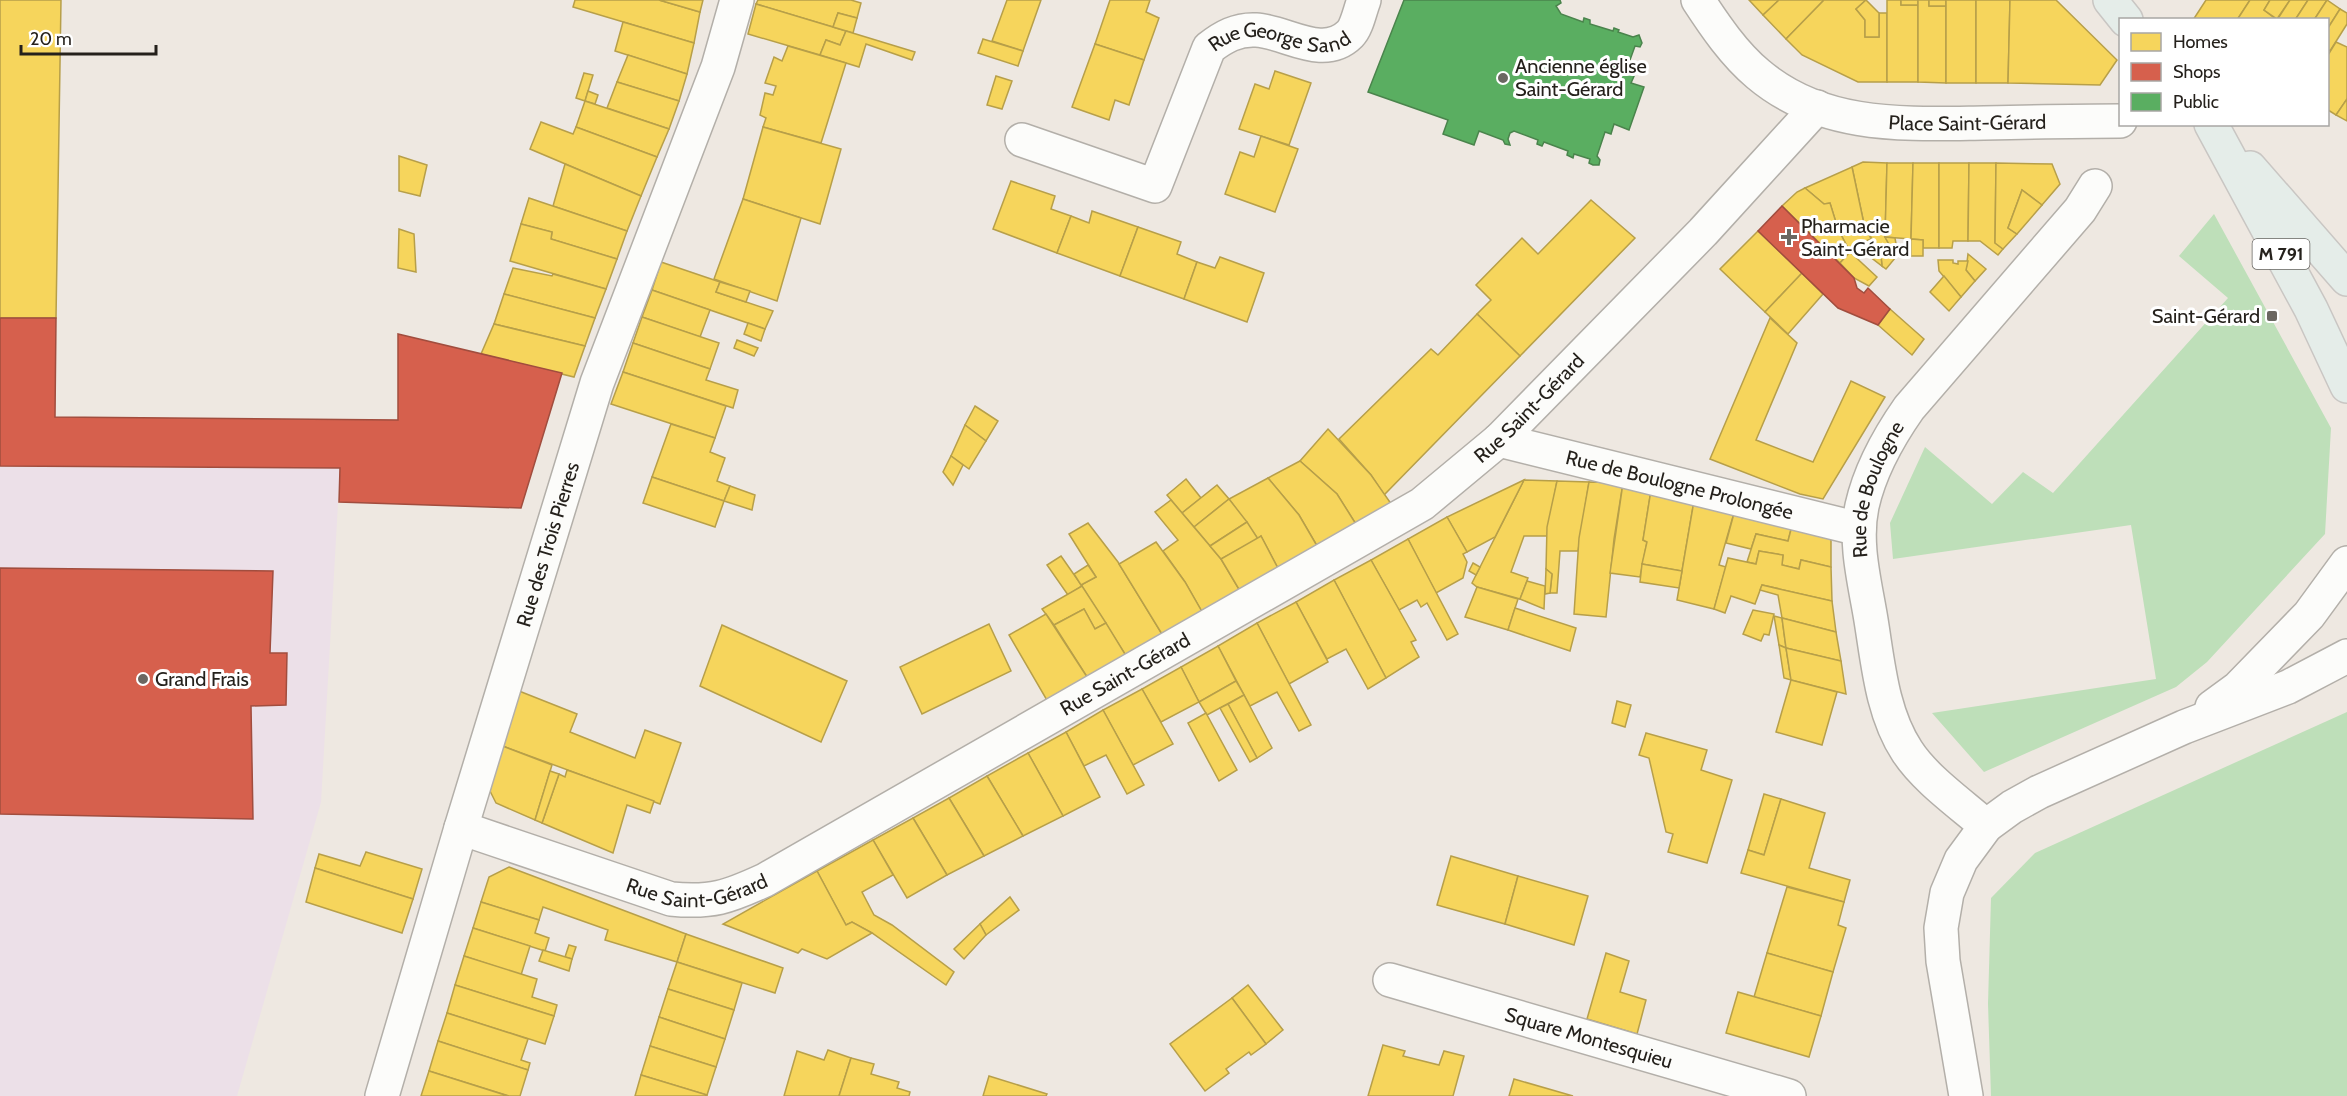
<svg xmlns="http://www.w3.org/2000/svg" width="2347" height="1096" viewBox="0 0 2347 1096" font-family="Cabin,sans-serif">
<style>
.commercial{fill:#ece0e8}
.green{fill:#bedfb9}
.homes{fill:#f6d55c;stroke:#b79f49;stroke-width:1.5}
.shops{fill:#d6604d;stroke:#a14d3e;stroke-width:1.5}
.public{fill:#5aae61;stroke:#4a844c;stroke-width:1.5}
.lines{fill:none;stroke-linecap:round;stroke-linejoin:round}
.minor-casing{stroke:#b3afa9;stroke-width:36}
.major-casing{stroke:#c9c6c3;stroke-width:36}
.minor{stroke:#fcfcfa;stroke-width:33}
.major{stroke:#e5ede9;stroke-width:33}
.poi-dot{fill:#6b6761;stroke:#fff;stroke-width:2}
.labels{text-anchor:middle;stroke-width:6;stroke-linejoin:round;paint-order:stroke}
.shield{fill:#fff;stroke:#666460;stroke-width:1.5}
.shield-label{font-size:18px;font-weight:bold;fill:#25211c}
.street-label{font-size:20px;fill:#25211c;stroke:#fff}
.poi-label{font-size:20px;fill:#25211c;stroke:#fff;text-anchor:start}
</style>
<rect width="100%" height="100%" fill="#eee8e1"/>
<!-- commercial -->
<path class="commercial" d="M0,467l340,1 -19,334 -84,294h-237z"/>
<!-- green -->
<g class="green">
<path d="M2214,214l117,214 -6,106 -118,128 -31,25 -192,85 -52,-59 224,-34 -25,-154 -238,34 -3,-36 35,-76 67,57 31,-32 30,21 175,-195 -49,-42z"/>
<path d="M2347,712v384h-356l-3,-92 3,-106 44,-45z"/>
</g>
<!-- homes -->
<g class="homes">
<path d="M0,0h61l-5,318h-56z"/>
<path d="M575,0h84l41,12 -6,31 -121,-36z"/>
<path d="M659,0h44l-3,12z"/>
<path d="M758,0h93l10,3 -4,15 -19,-5 -5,14 -77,-23z"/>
<path d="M1007,0h34l-18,51 -31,-10z"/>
<path d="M1110,0h40l-4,12 13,6 -15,42 -49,-16z"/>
<path d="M1749,0h30l-16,15z"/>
<path d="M1779,0h45l-38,39 -23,-24z"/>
<path d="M1824,0h42l-10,9 9,11v17h14v-24h8v69h-29l-56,-27 -16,-16z"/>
<path d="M1866,0l13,13v24h-14v-17l-9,-11z"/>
<path d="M1887,0h14v5h17v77h-31z"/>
<rect x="1901" y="0" width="17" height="5"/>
<path d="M1918,0h11v6h17v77l-28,-1z"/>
<rect x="1929" y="0" width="17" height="6"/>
<rect x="1946" y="0" width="30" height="83"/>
<path d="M1976,0h34l-2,83h-32z"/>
<path d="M2010,0h46l61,60 -17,25 -92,-2z"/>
<path d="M2206,0h44l-13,20h-44z"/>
<path d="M2250,0h20l-6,10 13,10h-40z"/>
<path d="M2270,0h20l-13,19 -13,-9z"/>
<path d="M2290,0h18l-13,20h-18z"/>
<path d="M2308,0h19l-13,20h-19z"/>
<path d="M2327,0l13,9 -12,19v-8h-14z"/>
<path d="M756,4l90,27 -6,14 -14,-5 -6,15 -72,-21z"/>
<path d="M2340,9l7,4v11l-17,27 -2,-2v-21z"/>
<path d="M838,13l19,5 -4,15 -20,-6z"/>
<path d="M623,22l71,21 -7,31 -72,-23z"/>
<path d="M846,31l69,21 -3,8 -46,-16 -7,23 -39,-12 6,-15 14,5z"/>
<path d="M983,39l40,12 -5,15 -40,-13z"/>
<path d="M2336,42l11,5v52l-11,16 -8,-5v-55z"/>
<path d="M1095,44l49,16 -15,45 -14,-5 -6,20 -37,-13z"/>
<path d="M788,46l58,17 -25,80 -58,-16 3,-9 -6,-3 5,-22 8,2 3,-9 -11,-3 9,-26 8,4z"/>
<path d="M628,55l59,19 -8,27 -62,-19z"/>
<path d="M1275,71l36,12 -22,62 -50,-16 16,-45 14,5z"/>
<path d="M584,73l9,2 -8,26 -9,-3z"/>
<path d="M996,76l16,5 -10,28 -15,-4z"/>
<path d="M617,82l62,19 -10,28 -62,-21z"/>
<path d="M588,91l10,4 -3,9 -10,-3z"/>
<path d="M2347,99v22l-11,-6z"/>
<path d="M585,101l84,28 -12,28 -81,-30z"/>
<path d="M541,122l32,12 3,-7 81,30 -16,39 -111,-47z"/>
<path d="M763,127l78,22 -21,75 -77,-25z"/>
<path d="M1261,136l37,13 -23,63 -50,-18 15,-42 14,5z"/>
<path d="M399,156l28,9 -7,31 -21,-5z"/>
<path d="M1863,162l24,1 -2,74 11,20 -10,12 -4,-3 -1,-10 -12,-8 4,-7 -9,-17 -12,-57z"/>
<path d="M1887,163h26l-2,76 -26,-2z"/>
<path d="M1913,163h26v85h-16v-8l-12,-1z"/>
<path d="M1939,163h30l-1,78h-15l-1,7h-13z"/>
<path d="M1969,163h27l-1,80 8,6 -5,6 -18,-14h-12z"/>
<path d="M1996,163l56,1 8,20 -18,21 -20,-15 -14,38 9,6 -14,15 -8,-6z"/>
<path d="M565,164l76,32 -14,35 -74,-25z"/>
<path d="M1852,167l12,57 7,15 -23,9 -10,-19 -8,-26 -6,1 -19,-16z"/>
<path d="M1011,181l44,15 -4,13 20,7 -14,37 -64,-24z"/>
<path d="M1805,188l19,16 6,-1 8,26 12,23 -10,11 -58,-57 15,-14z"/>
<path d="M2022,190l20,15 -25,29 -9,-6z"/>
<path d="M529,198l98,33 -10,28 -66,-20 1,-7 -31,-8z"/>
<path d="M743,199l58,19 -24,83 -63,-22z"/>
<path d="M1591,200l44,38 -115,118 -43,-42 14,-14 -15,-15 46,-47 16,16z"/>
<path d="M1092,211l46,16 -18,49 -63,-23 14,-37 18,7z"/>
<path d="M521,224l31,8 -1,7 66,20 -11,30 -96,-28z"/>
<path d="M1138,227l43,15 -4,12 20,8 -13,37 -64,-23z"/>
<path d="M399,229l15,5 2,38 -18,-4z"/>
<path d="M1758,231l44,42 -37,39 -45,-43z"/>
<path d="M1885,237l10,1 3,17 -2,2z"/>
<path d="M1911,239l12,1v16h-12z"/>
<path d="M1869,248l12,8 1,10 -17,-13z"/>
<path d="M1850,252l27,25 -8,9 -15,-8 -14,-15z"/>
<path d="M1968,254l18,15 -11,12 -9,-11z"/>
<path d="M1220,257l44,16 -17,49 -63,-23 13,-37 18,6z"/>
<path d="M1938,260h15v3l5,1v-3h10l-2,9 9,11 -14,16 -22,-26z"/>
<path d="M661,262l59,20 -4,10 57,19 -8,18 -113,-39z"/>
<path d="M513,268l39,8 1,-2 53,15 -11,29 -91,-24z"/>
<path d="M1802,273l21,21 -35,40 -23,-22z"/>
<path d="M1944,276l17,21 -12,14 -19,-19z"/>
<path d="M720,282l30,9 -4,11 -30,-10z"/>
<path d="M652,290l58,20 -10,27 -58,-20z"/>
<path d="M504,294l91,24 -10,28 -91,-22z"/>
<path d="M1890,309l34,30 -12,16 -34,-30z"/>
<path d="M1477,314l43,42 -136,139 -13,-20 -32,-36 92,-90 7,6z"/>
<path d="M642,317l77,26 -9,26 -77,-26z"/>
<path d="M1770,318l27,25 -41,97 57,22 38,-81 34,16 -62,102 -23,-5 -90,-35z"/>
<path d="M748,323l17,6 -4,12 -17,-7z"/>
<path d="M494,324l91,22 -11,31 -93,-23z"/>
<path d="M737,340l21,8 -4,8 -20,-8z"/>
<path d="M633,343l77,26 -4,11 32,10 -5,18 -110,-36z"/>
<path d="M623,372l103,34 -11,32 -104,-34z"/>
<path d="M975,406l23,15 -12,20 -21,-16z"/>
<path d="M671,424l44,14 -5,14 15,6 -8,23 13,5 -6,15 -72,-24z"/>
<path d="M965,425l21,16 -17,28 -18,-13z"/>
<path d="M1328,429l43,46 23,33 -35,21 -22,-35 -37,-33z"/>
<path d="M951,456l12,9 -10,20 -10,-13z"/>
<path d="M1300,461l37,33 22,35 -39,22 -21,-36 -31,-37z"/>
<path d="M652,477l72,24 -9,26 -72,-24z"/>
<path d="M1268,478l31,37 21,36 -39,23 -20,-38 -3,3 -29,-40z"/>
<path d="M1186,479l15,19 -19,15 -15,-18z"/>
<path d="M1524,480l33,1 -10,55h-23l-13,36 17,6 -8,21 -43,-12 -5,-4z"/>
<path d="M1524,480l-29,57 -28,15 -20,-35z"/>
<path d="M1557,481l32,1 -11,69h-18l-3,42h-7l2,-19 -6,-5 1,-42z"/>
<path d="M1589,482l34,1 -9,56 -8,78 -32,-3 5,-76z"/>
<path d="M1623,483l29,1 -9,56 4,2 -7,35 -30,-4z"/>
<path d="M1652,484l43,11 -13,76 -40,-7 5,-22 -4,-2z"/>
<path d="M1217,485l12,14 -35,28 -12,-14z"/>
<path d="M730,486l25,9 -3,15 -28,-9z"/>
<path d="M1695,495l41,11 -17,59 7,2 -12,42 -37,-9z"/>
<path d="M1229,499l18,23 -37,24 -16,-19z"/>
<path d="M1171,500l50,59 22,37 -38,21 -20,-35 -22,-31 15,-11 -23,-28z"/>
<path d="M1736,506l58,12 -6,23 -32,-7 -5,15 -25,-6z"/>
<path d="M1447,517l20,35 -4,2 4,8 -4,16 -27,15 -28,-54z"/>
<path d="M1794,518l37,13v36l-30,-7 -2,9 -17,-4 1,-10 -24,-4 -3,13 -9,-2 9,-28 32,7z"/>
<path d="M1247,522l11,17 -37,20 -11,-13z"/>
<path d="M1088,523l30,39 47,77 -37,20 -47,-74 15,-8 -27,-43z"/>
<path d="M1261,536l20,38 -38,22 -22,-37z"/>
<path d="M1408,539l50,95 -11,6 -20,-37 -6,4 -4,-7 -18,10 -28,-50z"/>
<path d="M1156,542l29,40 20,35 -40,22 -46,-75z"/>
<path d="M1759,551l24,4 -1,10 17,4 2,-9 30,7 1,34 -70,-16 -7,19 -24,-8 -6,17 -11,-4 14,-51 28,6z"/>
<path d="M1061,556l21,30 -14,9 -21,-30z"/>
<path d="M1371,560l45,80 -5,2 8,15 -33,21 -52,-98z"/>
<path d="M1473,563l7,4 -4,8 -7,-4z"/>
<path d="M1642,564l40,7 -3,17 -39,-6z"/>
<path d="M1088,565l8,12 -15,8 -7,-11z"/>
<path d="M1546,569l6,5 -2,19 -5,1z"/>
<path d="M1334,580l52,98 -18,11 -22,-40 -19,10 -31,-57z"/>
<path d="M1527,581l18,5 -1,23 -24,-10z"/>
<path d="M1762,585l70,16 4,31 -54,-14 -4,-23 -18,-5z"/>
<path d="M1082,586l24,37 -11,6 -11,-20 -30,16 -12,-16z"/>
<path d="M1477,587l41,12 -10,31 -43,-13z"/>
<path d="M1296,602l32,60 -39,22 -32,-61z"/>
<path d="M1515,608l61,20 -6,23 -62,-21z"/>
<path d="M1084,609l11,20 11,-6 22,36 -39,21 -35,-55z"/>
<path d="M1753,610l21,4 -5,21 -5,-1 -3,7 -18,-7z"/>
<path d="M1046,614l43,66 -41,22 -39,-67z"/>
<path d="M1774,616l8,2 4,30 -7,-3z"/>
<path d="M1782,618l54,14 5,29 -55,-13z"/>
<path d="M1257,623l54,102 -12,6 -22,-39 -27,14 -32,-60z"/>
<path d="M989,624l22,47 -89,43 -22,-47z"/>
<path d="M722,625l125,56 -26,61 -121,-56z"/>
<path d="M1779,645l7,3 5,32 -7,-2z"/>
<path d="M1218,646l18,35 -37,21 -18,-35z"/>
<path d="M1786,648l55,13 5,33 -55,-14z"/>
<path d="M1181,667l18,35 -38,20 -19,-33z"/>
<path d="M1791,680l46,12 -15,53 -46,-13z"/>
<path d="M1236,681l8,14 -37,20 -8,-13z"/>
<path d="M1142,689l31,55 -40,21 -30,-55z"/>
<path d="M519,691l58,23 -7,18 65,26 10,-28 36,13 -21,61 -160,-59z"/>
<path d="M1244,695l28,53 -15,10 -29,-54z"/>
<path d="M1617,701l14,4 -6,22 -13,-4z"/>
<path d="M1228,704l29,54 -7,4 -30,-54z"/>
<path d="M1103,710l41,75 -17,9 -21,-39 -22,11 -18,-34z"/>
<path d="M1206,713l31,57 -18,11 -31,-58z"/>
<path d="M1066,732l34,65 -37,19 -35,-63z"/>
<path d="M1646,733l61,17 -6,20 31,10 -25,83 -39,-11 5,-18 -7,-2 -17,-74 -10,-3z"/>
<path d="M500,745l52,20 -17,55 -39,-17 -6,-12z"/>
<path d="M1028,753l35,63 -40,20 -36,-60z"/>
<path d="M567,770l87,31 -4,12 -23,-8 -14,48 -71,-30 17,-49 6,3z"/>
<path d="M550,771l9,3 -17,49 -7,-3z"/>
<path d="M987,776l36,60 -39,20 -35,-58z"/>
<path d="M1764,794l17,5 -17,56 -16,-5z"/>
<path d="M949,798l35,58 -37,19 -34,-57z"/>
<path d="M1781,799l44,14 -16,55 41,12 -6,22 -103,-29 7,-23 16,5z"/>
<path d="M913,818l34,57 -40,23 -34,-58z"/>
<path d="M873,840l20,35 -31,17 12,23 18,10 62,47 -8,13 -74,-52 -20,-11 -6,3 -29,-54z"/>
<path d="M366,852l56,17 -9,30 -98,-31 4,-14 41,12z"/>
<path d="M1451,856l67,20 -13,48 -68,-19z"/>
<path d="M509,867l177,67 -9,28 -72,-22 3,-10 -65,-23 -4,13 -58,-18 8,-25z"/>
<path d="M315,868l98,31 -11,34 -96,-31z"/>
<path d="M817,871l29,54 6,-3 20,11 -45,26 -25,-10 -4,4 -75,-29z"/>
<path d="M1518,876l70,20 -14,49 -69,-21z"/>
<path d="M1787,887l57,15 -6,23 8,3 -13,44 -66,-19z"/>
<path d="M1010,897l9,13 -33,25 -6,-11z"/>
<path d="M481,902l58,18 -4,13 14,5 -4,13 -72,-23z"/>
<path d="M980,924l6,11 -22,24 -10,-10z"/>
<path d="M473,928l57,18 -9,29 -57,-19z"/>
<path d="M686,934l97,34 -8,25 -98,-31z"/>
<path d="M569,945l7,2 -4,12 -7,-2z"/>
<path d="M543,950l29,9 -3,12 -30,-10z"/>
<path d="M1606,953l23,8 -9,31 26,8 -9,34 -50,-15z"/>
<path d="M1767,953l66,19 -12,44 -67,-19z"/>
<path d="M464,956l73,23 -5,18 25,8 -3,11 -99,-31z"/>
<path d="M677,962l65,21 -8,27 -66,-21z"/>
<path d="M455,985l99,31 -9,28 -98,-31z"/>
<path d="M1248,985l35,45 -17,14 -34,-46z"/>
<path d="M668,989l66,21 -9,29 -66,-22z"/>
<path d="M1738,992l83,24 -12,41 -83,-24z"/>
<path d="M1232,998l34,46 -15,11 -2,-3 -23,17 3,4 -24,18 -35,-47z"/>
<path d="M447,1013l81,26 -7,21 9,3 -2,7 -90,-29z"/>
<path d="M659,1017l66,22 -9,28 -66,-21z"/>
<path d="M438,1041l90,29 -8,26h-11l-80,-25z"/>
<path d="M1383,1045l22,6 -2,5 36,9 5,-14 20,5 -11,40h-85z"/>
<path d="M650,1046l66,21 -9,28 -66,-20z"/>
<path d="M828,1050l23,8 -12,38h-55l13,-45 27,9z"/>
<path d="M851,1058l23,6 -3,10 28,8 -2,6 13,4 -1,4h-70z"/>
<path d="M429,1071l79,25h1h-88z"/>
<path d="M641,1075l66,20 -1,1h-71z"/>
<path d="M989,1076l58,18 -1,2h-63z"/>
<path d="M1514,1079l59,17h-64z"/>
</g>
<!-- shops -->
<g class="shops">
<path d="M1782,206l72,72 3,10 7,5 4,-5 22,21 -12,16 -40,-17 -80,-77z"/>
<path d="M0,318h56l-1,99 343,3v-86l164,39 -41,135 -182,-6 1,-34 -340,-2z"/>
<path d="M0,568l273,3 -3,82h17l-1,52 -35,1 2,113 -253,-5z"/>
</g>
<!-- public -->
<path class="public" d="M1404,0h156l1,3 -5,3 5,8 22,8 1,-4 6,2v4l23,7 1,-3 5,2 -1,2 15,5 6,-2 3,8 -2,4 -5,-1 -9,25 9,3 -4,9 13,4 -15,43 -15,-6 -3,10 -6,-2 -8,24 3,4 -1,5h-6l-4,-2 1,-4 -16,-5 -1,4 -6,-3 1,-4 -24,-9 -2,4 -5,-2 1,-4 -24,-9 -4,2 -2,6 2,6 -5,-1 -2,-4 -24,-9 -5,14 -31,-11 5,-14 -80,-28z"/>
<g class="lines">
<!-- minor casing -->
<g class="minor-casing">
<g id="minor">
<path id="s1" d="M1698,0c17,26 36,54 60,74 65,55 147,50 226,49 45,-1 91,-2 136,-2"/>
<path id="s2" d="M1022,140l133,46 54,-138c14,-11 28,-19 47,-18 29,1 67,31 94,4 7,-7 10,-24 14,-34"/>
<path id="s3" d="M1499,440l360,89"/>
<path d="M2212,707l26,-19 71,-73 38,-52"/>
<path id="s4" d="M1986,826c-25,-22 -61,-47 -79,-75 -25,-38 -29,-88 -36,-131 -6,-37 -17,-76 -9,-114 8,-36 26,-68 47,-98l171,-198 15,-24"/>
<path id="s5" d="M461,828l210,71c41,4 57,-2 94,-19l657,-376 77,-64 204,-208 114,-125"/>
<path id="s6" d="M1390,980l399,116"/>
<path id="s7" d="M382,1096l79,-268 136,-445 121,-316 19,-67"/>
<path d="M1966,1096l-23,-135 -2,-33 6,-35 14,-33 25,-34 26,-19 27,-15 145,-65 104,-40 59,-31"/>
</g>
</g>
<!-- major casing -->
<g class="major-casing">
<g id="major">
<path d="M2110,0l16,20"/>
<path d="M2211,124l100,185 36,77"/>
<path d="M2250,168l97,111"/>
</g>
</g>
<!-- minor -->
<use href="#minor" class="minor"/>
<!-- major -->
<use href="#major" class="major"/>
</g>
<!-- markers -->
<g class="poi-dot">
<circle cx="1503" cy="78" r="6"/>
<path d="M1786 228h6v6h6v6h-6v6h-6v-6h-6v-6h6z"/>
<rect x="2266" y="310" width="12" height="12" rx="3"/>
<circle cx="143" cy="679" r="6"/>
</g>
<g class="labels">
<!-- shield labels -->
<rect class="shield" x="2252.5" y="239" width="57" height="30" rx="4.5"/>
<g class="shield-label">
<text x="2281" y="260">M 791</text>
</g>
<!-- street labels -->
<g class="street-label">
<text dy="7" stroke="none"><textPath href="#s2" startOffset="364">Rue George Sand</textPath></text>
<text dy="7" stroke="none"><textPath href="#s1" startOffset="316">Place Saint-Gérard</textPath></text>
<text dy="7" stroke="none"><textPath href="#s5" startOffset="1220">Rue Saint-Gérard</textPath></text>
<text dy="7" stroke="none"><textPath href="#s3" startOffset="186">Rue de Boulogne Prolongée</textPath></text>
<text dy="7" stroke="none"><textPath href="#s4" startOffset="381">Rue de Boulogne</textPath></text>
<text dy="7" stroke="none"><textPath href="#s7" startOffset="576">Rue des Trois Pierres</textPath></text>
<text dy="7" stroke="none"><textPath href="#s5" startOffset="734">Rue Saint-Gérard</textPath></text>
<text dy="7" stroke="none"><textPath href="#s5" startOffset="248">Rue Saint-Gérard</textPath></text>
<text dy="7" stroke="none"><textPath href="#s6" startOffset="207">Square Montesquieu</textPath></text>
</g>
<!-- poi labels -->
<g class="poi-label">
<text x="1515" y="73">Ancienne église<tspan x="1515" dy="23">Saint-Gérard</tspan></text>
<text x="1801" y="233">Pharmacie<tspan x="1801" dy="23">Saint-Gérard</tspan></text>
<text x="2260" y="323" text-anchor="end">Saint-Gérard</text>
<text x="155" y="686">Grand Frais</text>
</g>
</g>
<!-- legend -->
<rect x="2119" y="18" width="210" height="108" fill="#ffffff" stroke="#a8a6a4" stroke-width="1.5"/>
<rect x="2131" y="33" width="30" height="18" fill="#f6d55c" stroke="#a8a6a4" stroke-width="1.5"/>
<text x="2173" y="48" font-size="18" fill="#25211c">Homes</text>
<rect x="2131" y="63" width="30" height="18" fill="#d6604d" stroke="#a8a6a4" stroke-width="1.5"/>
<text x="2173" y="78" font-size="18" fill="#25211c">Shops</text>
<rect x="2131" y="93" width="30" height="18" fill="#5aae61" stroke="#a8a6a4" stroke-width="1.5"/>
<text x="2173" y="108" font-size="18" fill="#25211c">Public</text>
<!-- scale -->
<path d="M21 45v9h135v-9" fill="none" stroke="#25211c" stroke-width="3"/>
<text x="30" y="45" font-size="18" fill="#25211c" stroke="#ffffff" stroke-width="4.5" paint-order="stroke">20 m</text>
</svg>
